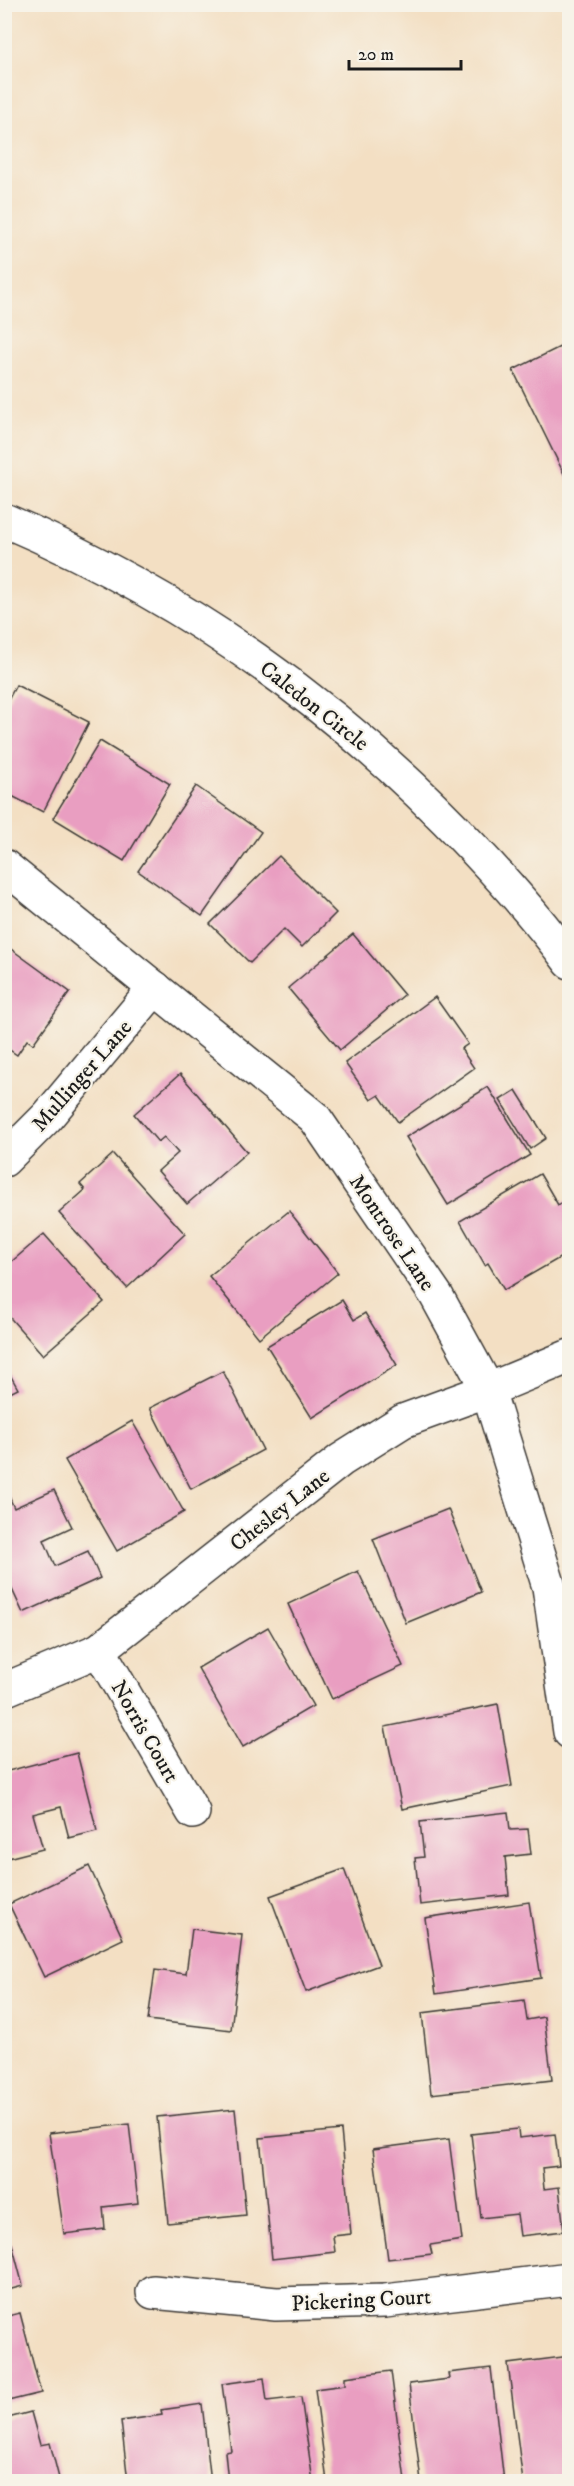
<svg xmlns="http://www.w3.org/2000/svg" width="574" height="2486" viewBox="0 0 574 2486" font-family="'IM FELL DW Pica',serif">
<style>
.building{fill:#e99ec1}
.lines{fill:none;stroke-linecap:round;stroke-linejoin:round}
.minor-casing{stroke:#3c3935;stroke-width:36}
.minor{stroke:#fff;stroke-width:33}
.labels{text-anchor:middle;stroke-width:4.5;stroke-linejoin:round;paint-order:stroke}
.street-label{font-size:22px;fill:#1c1c1c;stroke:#f7f3e8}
</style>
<rect width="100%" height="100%" fill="#f7f3e8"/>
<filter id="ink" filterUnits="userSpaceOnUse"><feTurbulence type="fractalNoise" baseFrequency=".0167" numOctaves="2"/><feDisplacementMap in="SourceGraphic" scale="12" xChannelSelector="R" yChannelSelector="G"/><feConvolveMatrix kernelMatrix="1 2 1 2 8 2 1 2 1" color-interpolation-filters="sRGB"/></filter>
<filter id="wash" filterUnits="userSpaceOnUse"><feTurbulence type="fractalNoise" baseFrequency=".008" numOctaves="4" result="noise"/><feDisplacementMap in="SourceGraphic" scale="24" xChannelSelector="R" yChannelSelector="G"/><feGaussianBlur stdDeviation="1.35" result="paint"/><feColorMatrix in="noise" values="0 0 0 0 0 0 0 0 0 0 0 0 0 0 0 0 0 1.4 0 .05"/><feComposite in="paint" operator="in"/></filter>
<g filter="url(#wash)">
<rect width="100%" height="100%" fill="#f3dfc3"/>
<g id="blocks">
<!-- building -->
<g class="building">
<path d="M570,342v144l-57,-116z"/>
<path d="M16,685l73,37 -46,90 -39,-20v-84z"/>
<path d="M100,741l70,43 -46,77 -71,-43z"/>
<path d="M196,786l65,46 -59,84 -64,-45z"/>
<path d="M279,856l57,57 -34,34 -18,-18 -34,34 -40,-39z"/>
<path d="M353,934l51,61 -64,55 -52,-62z"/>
<path d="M4,944l66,48 -37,52 -6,-4 -10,15 -13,-9z"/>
<path d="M435,997l33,47 -7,5 13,19 -76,54 -19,-27 -8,5 -26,-37z"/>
<path d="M180,1074l67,78 -60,52 -29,-33 20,-18 -14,-16 -6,5 -24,-28z"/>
<path d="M488,1087l42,68 -82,50 -42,-68z"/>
<path d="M516,1090l30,48 -16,11 -30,-49z"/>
<path d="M113,1154l72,80 -58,54 -68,-75 26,-23 -5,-6z"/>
<path d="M540,1174l18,31 12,-7v54l-66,38 -16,-27 -3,2 -25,-44z"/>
<path d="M289,1211l49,62 -79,65 -50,-62z"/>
<path d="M44,1234l60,68 -61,53 -39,-44v-43z"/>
<path d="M342,1300l12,20 11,-7 32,52 -85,53 -45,-72z"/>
<path d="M4,1364l14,25 -14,7z"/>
<path d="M223,1371l40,79 -72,39 -41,-81z"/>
<path d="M132,1421l52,91 -67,39 -52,-91z"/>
<path d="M54,1490l18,37 -28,13 11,26 33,-15 12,27 -77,35 -19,-41v-77l4,-1 6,14z"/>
<path d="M448,1509l33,83 -75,31 -33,-84z"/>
<path d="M358,1571l45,95 -71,33 -44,-95z"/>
<path d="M268,1627l45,79 -70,41 -45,-79z"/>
<path d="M498,1704l14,82 -110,23 -17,-82z"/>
<path d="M77,1753l20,78 -28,7 -8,-31 -28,7 10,35 -39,10v-87z"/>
<path d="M508,1812l2,18 18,-1 3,25 -26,3 4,38 -89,10 -5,-47 9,-1 -4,-35z"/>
<path d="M89,1866l34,73 -79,38 -35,-73z"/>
<path d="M344,1869l35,96 -73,27 -36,-96z"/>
<path d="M529,1902l12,76 -105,16 -11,-76z"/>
<path d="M192,1929l50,6 -11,95 -83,-10 7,-50 31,4z"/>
<path d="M524,2000l3,20 17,-3 8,63 -121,14 -9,-81z"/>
<path d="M235,2109l11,106 -78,8 -11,-106z"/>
<path d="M129,2124l9,79 -35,4 2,22 -41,5 -15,-101z"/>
<path d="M518,2129l1,9 36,-4 4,32 -17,2 2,21 15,-2 5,44 -44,5 -3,-22 -36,4 -10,-84z"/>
<path d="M341,2130l10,104 -18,2 2,16 -63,7 -12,-121z"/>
<path d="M449,2139l13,101 -32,5 2,9 -44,5 -15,-110z"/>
<path d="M12,2244l11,42 -19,5v-45z"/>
<path d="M20,2313l21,80 -37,9v-85z"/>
<path d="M570,2356v121l-47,5 -15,-118z"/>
<path d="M491,2368l13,114h-83l-12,-98 40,-5 -1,-6z"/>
<path d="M391,2371l14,110 -78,1 -12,-93 30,-4v-8z"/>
<path d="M264,2378l3,23 34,-4 12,85h-47l-1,-3 -37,3 -3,-30 6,-1 -9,-67z"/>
<path d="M202,2404l9,78h-83l-7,-61 41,-6 -1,-5z"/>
<path d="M31,2412l9,33 10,-2 10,39h-56v-63z"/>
</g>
</g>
</g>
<g filter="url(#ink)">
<use href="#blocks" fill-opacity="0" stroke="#3c3935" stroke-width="1.5"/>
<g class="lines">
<!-- minor casing -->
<g class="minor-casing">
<g id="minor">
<path d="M4,520c178,76 337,187 469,328 34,36 67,73 97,114"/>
<path d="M4,866l311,252 121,177 52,95 61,197 21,145"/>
<path d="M4,1160l43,-43 108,-129"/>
<path d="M99,1650l94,162"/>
<path d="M4,1690l95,-40 242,-190 62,-39 85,-31 82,-34"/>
<path d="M153,2292l123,12 109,-3 185,-22"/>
</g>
</g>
<!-- minor -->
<use href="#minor" class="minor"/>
</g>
</g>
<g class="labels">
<!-- street labels -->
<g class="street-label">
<text transform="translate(315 705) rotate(38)" y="8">Caledon Circle</text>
<text transform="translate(81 1075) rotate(-49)" y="8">Mullinger Lane</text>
<text transform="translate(393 1232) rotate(56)" y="8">Montrose Lane</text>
<text transform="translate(279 1509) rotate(-38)" y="8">Chesley Lane</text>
<text transform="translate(146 1731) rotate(60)" y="8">Norris Court</text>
<text transform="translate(361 2299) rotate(-3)" y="8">Pickering Court</text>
</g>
</g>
<!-- margin -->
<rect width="574" height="2486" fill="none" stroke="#f7f3e8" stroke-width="24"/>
<!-- scale -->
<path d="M349 60v9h112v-9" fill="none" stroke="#1c1c1c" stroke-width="3"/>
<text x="358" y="60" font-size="18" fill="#1c1c1c" stroke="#f7f3e8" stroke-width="4.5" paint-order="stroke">20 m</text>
</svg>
